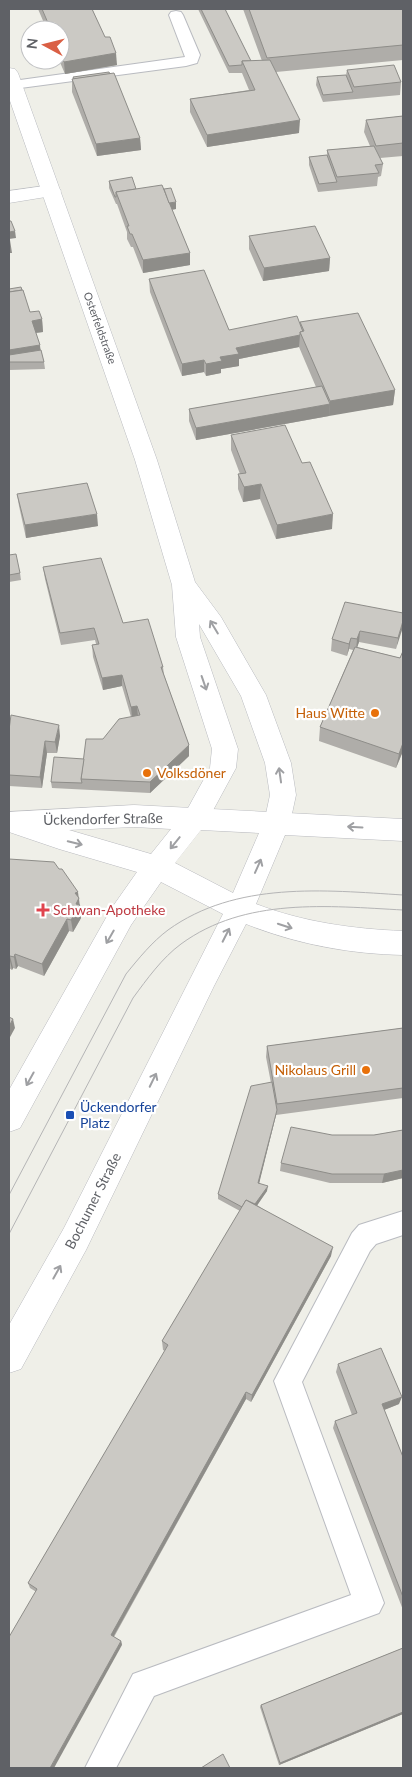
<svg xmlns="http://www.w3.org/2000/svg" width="412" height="1777" viewBox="0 0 412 1777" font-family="Lato,sans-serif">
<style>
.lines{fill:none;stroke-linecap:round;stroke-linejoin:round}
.service-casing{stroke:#b9bbc0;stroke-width:2}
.minor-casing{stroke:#b9bbc0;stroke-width:1}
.tertiary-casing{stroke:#b9bbc0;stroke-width:1}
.secondary-casing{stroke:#b9babf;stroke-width:1}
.service{fill:#fff;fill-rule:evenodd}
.minor{fill:#fff;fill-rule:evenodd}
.tertiary{fill:#fff;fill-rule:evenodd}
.secondary{fill:#fff;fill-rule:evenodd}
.tram{stroke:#b5b5b6;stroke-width:1}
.wall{fill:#afada9}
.shaded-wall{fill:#8e8d89}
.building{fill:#cbc9c4;stroke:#8e8d89}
.oneway{stroke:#9fa0a3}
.food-dot{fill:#e8710a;stroke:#fff;stroke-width:2}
.health-dot{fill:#e0444e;stroke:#fff;stroke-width:2}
.transit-dot{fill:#1a4fb4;stroke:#fff;stroke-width:2}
.labels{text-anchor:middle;stroke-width:4.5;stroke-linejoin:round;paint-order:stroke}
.far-street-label{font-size:11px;fill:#5f6166;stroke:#fff}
.food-label{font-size:14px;fill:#c56008;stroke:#fff;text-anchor:end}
.street-label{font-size:14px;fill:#5f6166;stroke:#fff}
.health-label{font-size:14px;fill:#be3a42;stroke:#fff;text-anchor:start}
.transit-label{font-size:14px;fill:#164399;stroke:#fff;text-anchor:start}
</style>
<rect width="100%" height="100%" fill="#efefe8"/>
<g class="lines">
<!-- service casing -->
<g class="service-casing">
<g id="service">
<path d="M176,11l5,1 2,3 17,40 -3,8 -11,3 -173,23 -4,-1v-6l4,-1 172,-24 -16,-42 2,-3z"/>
<path d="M403,1211v24l-27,9 -6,7 -68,131 82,221 -5,10 -225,83 -38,72h-31l48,-94 218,-79 -77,-214 78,-148 7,-8z"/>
</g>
</g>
<!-- minor casing -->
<g class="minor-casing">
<path id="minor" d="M51,185l7,2 3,4 -3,4 -49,8v-12z"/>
</g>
<!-- tertiary casing -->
<g class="tertiary-casing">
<path id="tertiary" d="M9,68l6,1 3,4 139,387 38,122 26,35 45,78 25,68 5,32 -6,28 -4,8 -9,3 -9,-3 -4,-8 6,-28 -5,-32 -24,-67 -42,-72 1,13 38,112 -2,19 -32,59 -9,3 -9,-3 -4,-8 28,-51 2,-19 -36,-112 -4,-52 -37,-125 -126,-362z"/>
</g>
<!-- secondary casing -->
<g class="secondary-casing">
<path id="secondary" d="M134,805l269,14v22l-118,-6 -29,69c47,18 97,25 147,27v24c-53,-1 -107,-11 -157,-31l-32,62 -128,264 -65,119 -12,4v-48l55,-97 159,-314 -62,-32 -30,43 -111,203 -11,4v-42l102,-181 26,-37 -78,-23 -50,-17v-20zM134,827l37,2 -20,25 -82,-24zM201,830l58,3 -26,60 -58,-30z"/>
</g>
<!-- service -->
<use href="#service" class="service"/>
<!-- minor -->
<use href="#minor" class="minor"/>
<!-- tertiary -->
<use href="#tertiary" class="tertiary"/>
<!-- secondary -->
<use href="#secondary" class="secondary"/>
<!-- tram -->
<g class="tram">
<path d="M9,1195l117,-221c13,-16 26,-32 42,-44 68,-49 156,-40 235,-35"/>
<path d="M9,1234l124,-236c14,-19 29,-40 48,-54 64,-47 147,-38 222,-34"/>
</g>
</g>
<!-- wall -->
<g class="wall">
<path d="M38,9h54l25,56 -52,9 -6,-14h1v-30h-13z"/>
<path d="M198,9h27l26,52h11l-19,-52h160v51l-127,12 23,61 -92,14 -17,-35v-13l59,-9 -7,-17h-13z"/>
<path d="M347,70l54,12 -1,13 -77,7 -7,-17 1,-8 29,-2z"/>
<path d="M73,77l67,61 1,12 -44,6 -25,-64v-13h1z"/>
<path d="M403,116v40l-23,2 3,6 -2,12 -3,1 -1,9 -59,6 -9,-27v-8l18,-2v-5l43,-4 -6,-14 2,-12z"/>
<path d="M109,181l27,8h28l12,20 -4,1 18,43v12l-47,8 -10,-26h-2l-4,-8v-7l-10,-28h-1l-7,-16z"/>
<path d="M249,236l81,22 -1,13 -66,10 -14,-32z"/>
<path d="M149,279l80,51 71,-5v-3l95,68 -2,15 -64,10v1l-133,24 -7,-19v-12l127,-22 -17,-40 -60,12v7l-18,3v4l-15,3 -2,-4 -22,4 -32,-84z"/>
<path d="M9,289l21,23 12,7 1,13 -7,1 8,29 1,7 -36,1z"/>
<path d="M231,435l101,94 -56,10 -16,-40 -17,3 -5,-13v-15h2l-9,-24z"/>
<path d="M17,494l81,32 -72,12 -7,-32z"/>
<path d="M9,555l11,18 1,7 -12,2z"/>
<path d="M43,567l80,56 40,44 1,8 25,70v11l-39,37 -98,-5 -1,-6 33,-23 19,-20 28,-22 -9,-31 -19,4 -10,-33 -1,-12 4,-1 -1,-4 -34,5 -16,-66z"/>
<path d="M403,613l-7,36 -37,-7 -2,5 43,11 3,-7v100l-7,17 -77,-27 1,-14 33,-77 -4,-1 -2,7 -16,-5 1,-12z"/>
<path d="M9,730l51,6 -3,17h-10l-5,35 -33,-2z"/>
<path d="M9,859l69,38 1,1 2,20 -8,14 -4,-1 -25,45 -26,-10 -2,3 -3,-1 -1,2 -3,-2z"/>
<path d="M403,1028v70l-127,17 -17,68 8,8 -10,14 74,51 -80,146 -5,-3 -132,238 7,4 1,4 -92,-57 -2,-5 137,-232 -2,-1 -1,-9 78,-130 -22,-12v-5l53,-111 -5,-26 1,-11z"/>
<path d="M403,1130v48l-21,5h-52l-50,-12 1,-8 51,-28h42z"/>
<path d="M338,1364l61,40 -15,6 19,47v153l-70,-182 2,-7 17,-6 -16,-43z"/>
<path d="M403,1648v66l-124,51 -19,-58 1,-2z"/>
</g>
<!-- shaded-wall -->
<g class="shaded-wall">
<path d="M116,53l1,12 -52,9 -1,-12z"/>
<path d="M300,120l-1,13 -92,14v-12z"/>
<path d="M140,138l1,12 -44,6 -1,-12z"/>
<path d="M176,202v7l-9,1v-7z"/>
<path d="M15,231l1,7 -7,1v-7z"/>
<path d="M9,240h1l2,13h-3z"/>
<path d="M190,253v12l-47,8v-13z"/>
<path d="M330,258l-1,13 -66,10 1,-13z"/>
<path d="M42,319l1,13 -9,1 -2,-12z"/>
<path d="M300,335l-1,12 -60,12v7l-18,3v4l-15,3v-12l14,-7 16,-9z"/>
<path d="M40,345l1,12 -32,5v-12z"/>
<path d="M204,360v12l-22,4v-12z"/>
<path d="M395,390l-2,15 -64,11 1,-15z"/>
<path d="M330,404l-1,12 -133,24v-12z"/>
<path d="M261,484l-1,15 -17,3 1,-15z"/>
<path d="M97,514l1,12 -72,12 -1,-13z"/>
<path d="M333,514l-1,15 -56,10 1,-14z"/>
<path d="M403,621v6l-7,22 2,-11z"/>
<path d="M360,631l-1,11 -3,9 1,-12z"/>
<path d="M351,638l-2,11 -2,7 2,-12z"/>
<path d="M122,675v11l-19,4 -1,-12z"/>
<path d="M137,706l1,11 -6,1 -1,-11z"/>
<path d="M59,725l1,11 -3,17 -2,-11z"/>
<path d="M45,741l2,12 -5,35 -2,-11z"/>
<path d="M403,743v8l-7,17 3,-14z"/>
<path d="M189,745v11l-39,37v-11z"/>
<path d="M78,892l3,26 -8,14 -2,-12 4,-27z"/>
<path d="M67,919l2,12 -25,45 -2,-12z"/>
<path d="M15,954l3,12 -2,3 -2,-12z"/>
<path d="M10,956l3,12 -1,2 -3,-13z"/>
<path d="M13,1019l2,9 -6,11v-13z"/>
<path d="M277,1110l-1,5 -18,73v-5z"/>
<path d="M403,1170v8l-21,5 2,-9z"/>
<path d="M268,1186l-1,5 -15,22v-5z"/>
<path d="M333,1247l-2,9 -80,146 1,-7z"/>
<path d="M246,1392v7l-134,240 -1,-4z"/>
<path d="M402,1397l-3,7 -20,8 3,-8z"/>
<path d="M121,1641l1,4 -68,123h-4z"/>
<path d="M403,1712v2l-124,51 1,-2z"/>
</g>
<!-- building -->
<g class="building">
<path d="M42,9h50l13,28h5l6,16 -52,9 -4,-10v-22h-9z"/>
<path d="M201,9h24l26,52h-9v4l-13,1z"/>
<path d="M249,9h154v36l-136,13z"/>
<path d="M270,60l30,60 -93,15 -17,-36 65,-9 -13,-29z"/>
<path d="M394,65l7,17 -47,5 -7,-17z"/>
<path d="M109,72l1,2 -36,5 -1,-2z"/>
<path d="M114,73l26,65 -44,6 -24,-65z"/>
<path d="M346,75l7,17 -30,3 -6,-18z"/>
<path d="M403,116v27l-27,3 -10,-26z"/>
<path d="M374,146l9,18 -8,1 4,8 -42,4 -10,-27z"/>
<path d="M327,155l10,27 -18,2 -10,-27z"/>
<path d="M132,177l4,12 -20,3v5h-1l-6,-16z"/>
<path d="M162,185l28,68 -47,7 -11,-26h-2l-3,-8h2l-13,-34z"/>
<path d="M171,188l5,14 -7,1 -5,-14z"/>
<path d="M9,221h2l4,10 -6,1z"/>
<path d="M315,226l15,32 -66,10 -15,-32z"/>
<path d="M204,270l25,60 68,-14 6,16h-3v3l-64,13 3,6 -19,3 2,4 -16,3 -2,-4 -22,4 -33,-85z"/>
<path d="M21,287l1,3 -13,2v-3z"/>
<path d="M23,290l7,22 9,-1 3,8 -10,2 8,24 -31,5v-58z"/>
<path d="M358,313l37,77 -65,11 -30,-69 4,-1 -4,-9z"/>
<path d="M41,350l3,12h-35v-7z"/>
<path d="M322,386l8,18 -134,24 -7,-19z"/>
<path d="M285,425l17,38 8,-1 23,52 -56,11 -16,-41 -17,3 -6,-13 8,-1 -15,-38z"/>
<path d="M87,483l10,31 -72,11 -8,-31z"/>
<path d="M16,554l4,19 -11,2v-20z"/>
<path d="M101,558l22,65 25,-4 15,48h-2l28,78 -39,37 -69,-3 5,-40h17l16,-20 21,-4 -3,-9 -6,1 -9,-32 -20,3 -10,-33 7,-1 -5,-16 -34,5 -17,-66z"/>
<path d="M345,602l58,11v8l-5,17 -38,-7 -3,8 -6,-1 -2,6 -17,-5z"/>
<path d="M355,647l45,11 3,-7v92l-4,11 -79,-27z"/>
<path d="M11,715l48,10 -4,17 -10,-1 -5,36 -31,-2v-45z"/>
<path d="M54,757l30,2 -3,20 1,4 -31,-1z"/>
<path d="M9,859l45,3 5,7h3l16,23 -3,1 4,5 -3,6 4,1 -9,15 -4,-1 -25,45 -27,-10 -1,3 -4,-1 -1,1z"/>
<path d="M9,1017l4,2 -4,7z"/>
<path d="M403,1028v60l-126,16 -10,-58z"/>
<path d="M272,1082l5,28 -19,73 10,3 -13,18 -9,-4 -4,7 -24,-13 33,-108z"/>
<path d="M291,1127l41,8h42l29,-5v40l-19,4h-52l-51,-11z"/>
<path d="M246,1200l87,47 -81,148 -6,-3 -135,243 10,6 -71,127h-41v-131l28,-48 -9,-6 140,-238 -6,-4z"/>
<path d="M381,1348l21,49 -20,7 21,53v140l-68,-176 22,-8 -19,-49z"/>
<path d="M403,1648v64l-123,51 -19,-58z"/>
<path d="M223,1754l7,14h-29z"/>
</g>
<!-- one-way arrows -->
<defs><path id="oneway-shaft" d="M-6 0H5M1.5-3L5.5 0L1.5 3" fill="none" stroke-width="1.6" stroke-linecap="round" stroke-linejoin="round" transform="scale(1.25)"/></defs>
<g class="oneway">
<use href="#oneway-shaft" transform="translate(214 627) rotate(-121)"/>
<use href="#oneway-shaft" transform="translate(204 683) rotate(71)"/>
<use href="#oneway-shaft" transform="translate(280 775) rotate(-98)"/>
<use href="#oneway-shaft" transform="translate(355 827) rotate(-177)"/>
<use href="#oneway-shaft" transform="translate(75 843) rotate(14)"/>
<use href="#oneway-shaft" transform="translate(175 843) rotate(129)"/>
<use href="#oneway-shaft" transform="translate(258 866) rotate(-66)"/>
<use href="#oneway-shaft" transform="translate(285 926) rotate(18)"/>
<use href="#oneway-shaft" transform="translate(226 935) rotate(-63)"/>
<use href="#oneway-shaft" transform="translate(110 937) rotate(120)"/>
<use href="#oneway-shaft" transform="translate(30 1079) rotate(119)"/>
<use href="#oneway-shaft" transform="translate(153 1080) rotate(-64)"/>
<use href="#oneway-shaft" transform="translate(57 1272) rotate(-61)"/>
</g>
<!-- markers -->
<g class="food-dot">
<circle cx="375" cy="713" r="5"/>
<circle cx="147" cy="773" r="5"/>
<circle cx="366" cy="1070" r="5"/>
</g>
<path class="health-dot" d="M40.5 902.5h5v5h5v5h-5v5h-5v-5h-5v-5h5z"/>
<rect class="transit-dot" x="65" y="1110" width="10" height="10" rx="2.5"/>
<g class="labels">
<!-- far-street labels -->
<g class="far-street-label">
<text transform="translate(100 328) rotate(70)" y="4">Osterfeldstraße</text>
</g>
<!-- food labels -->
<g class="food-label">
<text x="365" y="718">Haus Witte</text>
<text x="157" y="778" text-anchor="start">Volksdöner</text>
<text x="356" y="1075">Nikolaus Grill</text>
</g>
<!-- street labels -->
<g class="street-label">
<text transform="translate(103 819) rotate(-1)" y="5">Ückendorfer Straße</text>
<text transform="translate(93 1201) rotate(-63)" y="5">Bochumer Straße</text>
</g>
<!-- health labels -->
<g class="health-label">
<text x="53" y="915">Schwan-Apotheke</text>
</g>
<!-- transit labels -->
<g class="transit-label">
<text x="80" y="1112">Ückendorfer<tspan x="80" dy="16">Platz</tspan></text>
</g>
</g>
<!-- border -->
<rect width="412" height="1777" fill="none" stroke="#5f6166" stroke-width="20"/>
<!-- north arrow -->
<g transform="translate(45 45) rotate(277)"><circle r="24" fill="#ffffff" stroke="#bfc0c2"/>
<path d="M0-4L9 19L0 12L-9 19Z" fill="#da5f44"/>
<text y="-8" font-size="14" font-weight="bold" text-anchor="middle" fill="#5f6166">N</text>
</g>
</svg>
